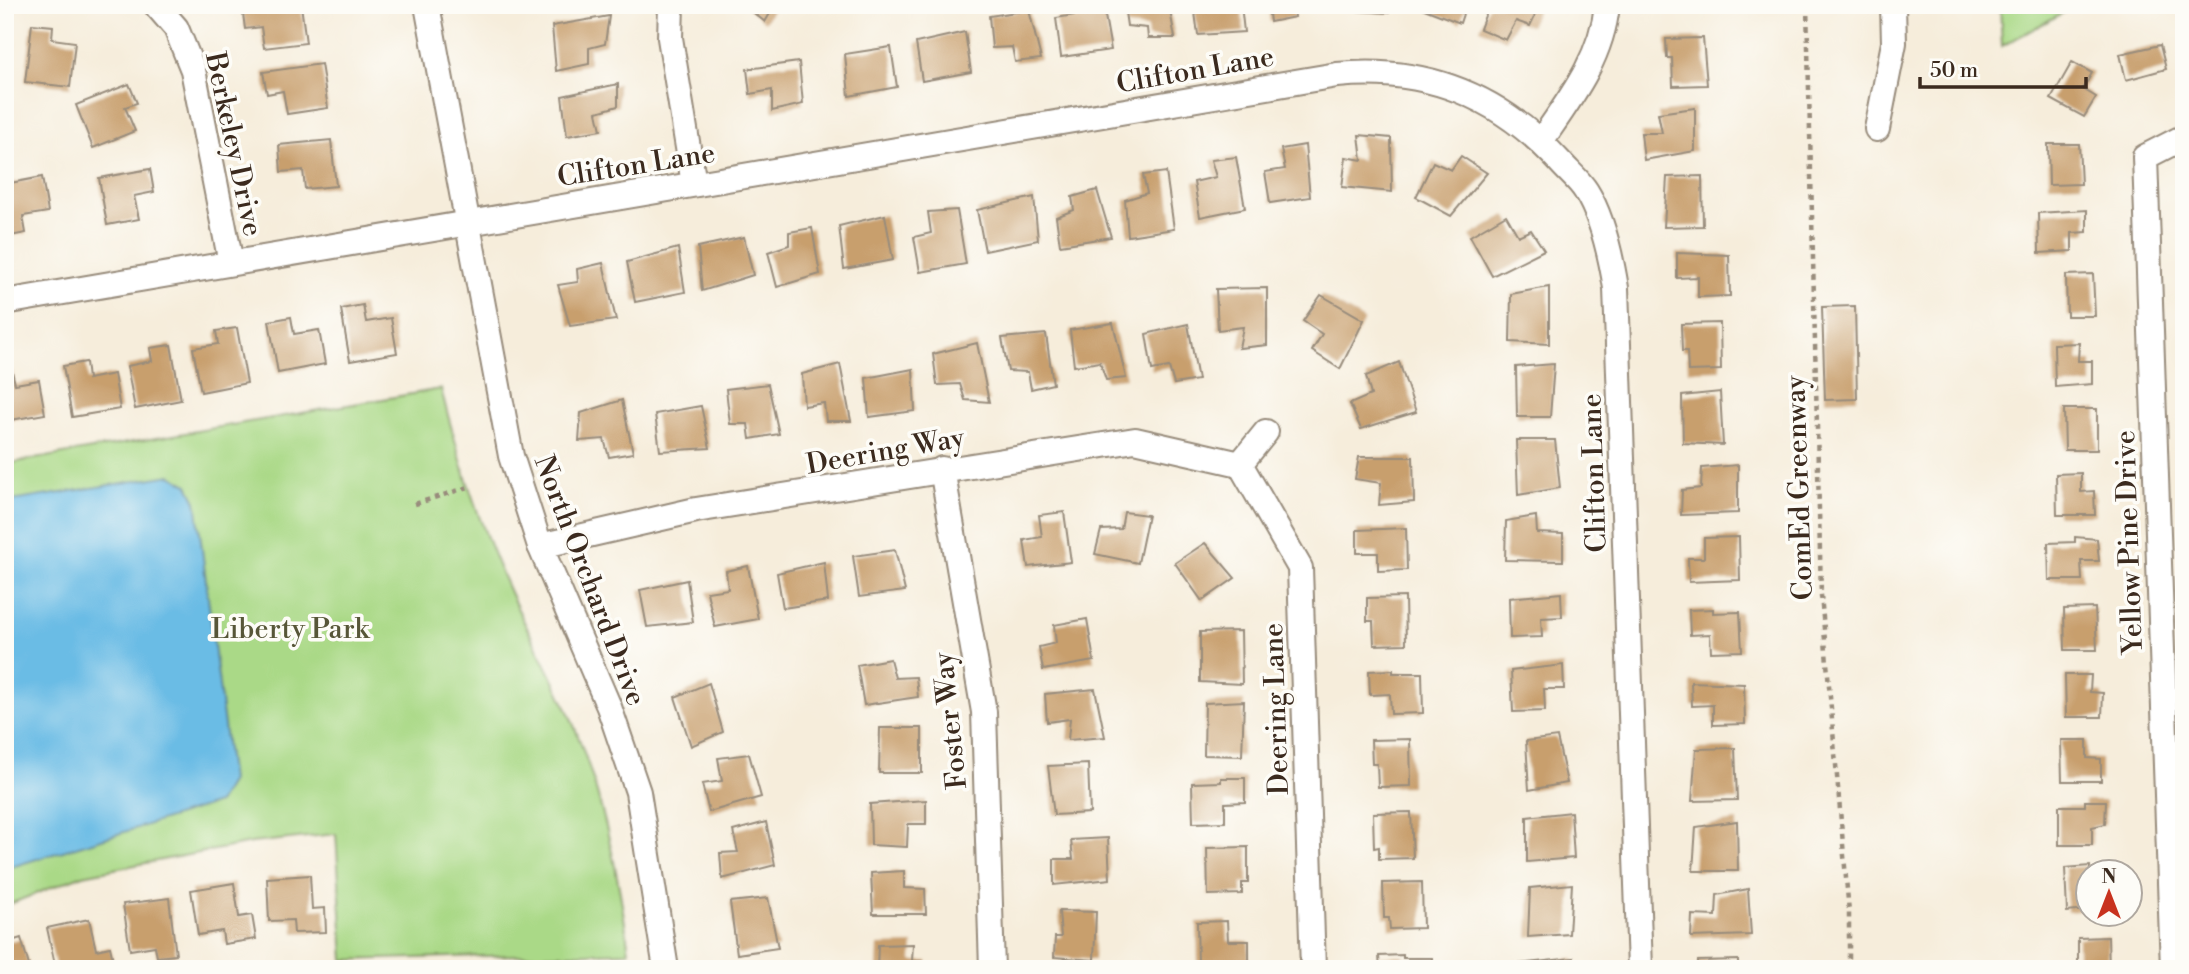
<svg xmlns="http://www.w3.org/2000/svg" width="2189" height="974" viewBox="0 0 2189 974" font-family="'Libre Bodoni',serif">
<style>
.green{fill:#aad987;stroke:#728252;stroke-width:2}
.water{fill:#6abce5;stroke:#527382;stroke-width:2}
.building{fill:#c89f6d}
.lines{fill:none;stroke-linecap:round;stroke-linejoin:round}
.minor-casing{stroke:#988c7c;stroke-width:28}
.path{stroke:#988c7c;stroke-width:4.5;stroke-dasharray:5 5;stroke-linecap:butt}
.minor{stroke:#fff;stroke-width:24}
.labels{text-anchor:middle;stroke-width:7;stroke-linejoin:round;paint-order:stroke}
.street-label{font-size:28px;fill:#3b2a1e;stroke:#fdfcf7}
.park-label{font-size:28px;fill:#575638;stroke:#fdfcf7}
</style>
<rect width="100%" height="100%" fill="#fdfcf7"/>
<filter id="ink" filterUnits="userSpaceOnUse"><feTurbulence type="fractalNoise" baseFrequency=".0143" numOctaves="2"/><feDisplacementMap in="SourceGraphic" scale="14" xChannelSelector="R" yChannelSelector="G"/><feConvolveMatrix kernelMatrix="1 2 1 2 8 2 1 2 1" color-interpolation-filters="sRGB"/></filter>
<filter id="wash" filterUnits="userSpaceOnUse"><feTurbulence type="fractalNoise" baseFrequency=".00686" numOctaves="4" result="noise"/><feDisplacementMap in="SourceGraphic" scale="28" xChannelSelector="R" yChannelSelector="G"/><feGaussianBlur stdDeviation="1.57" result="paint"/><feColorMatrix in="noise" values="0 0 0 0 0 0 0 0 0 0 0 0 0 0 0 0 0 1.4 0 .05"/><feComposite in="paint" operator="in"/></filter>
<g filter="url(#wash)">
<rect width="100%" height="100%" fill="#f6eddb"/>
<!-- green -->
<g class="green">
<path d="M2000,5h77l-75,41z"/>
<path d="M441,389c18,69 38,136 68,201 23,52 53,100 72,154 25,68 39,137 48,208l-285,8 -8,-126 -85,9 -168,32 -78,31v-442z"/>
</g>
<!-- water -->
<path class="water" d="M171,475l17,10 8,16 35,280 -13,22 -213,66v-367z"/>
<g id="blocks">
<!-- building -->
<g class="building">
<path d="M301,5l5,38 -42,5 -3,-21 -16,2 -3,-23z"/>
<path d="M744,5h31l-10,17z"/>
<path d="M1124,5h45l6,33h-27l-1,-10 -20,-2z"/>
<path d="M1194,5h47l3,27 -46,3z"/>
<path d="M1268,5h25l2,12 -25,5z"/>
<path d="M1340,5h49v8l-49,-3z"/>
<path d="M1414,5h52l-6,18z"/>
<path d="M1489,5h51l-10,21 -14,-5 -10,19 -26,-11z"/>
<rect x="1692" y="5" width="32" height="7"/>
<path d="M1029,10l12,49 -26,3 -3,-15 -20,1 -3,-32z"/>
<path d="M1104,10l7,40 -50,7 -5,-39z"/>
<path d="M609,16l-4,28 -16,4v16l-33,7 -4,-45z"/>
<path d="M32,24l21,2 -1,13 23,3 -5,45 -45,-5z"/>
<path d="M965,32l6,40 -49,9 -6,-38z"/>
<path d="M1703,38l4,47 -34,1 -1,-28h-5l-1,-19z"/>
<path d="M2160,45l6,24 -40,11 -6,-26z"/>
<path d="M891,47l6,40 -48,9 -4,-42z"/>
<path d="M799,62l4,42 -31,7v-21l-22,4 -3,-25z"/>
<path d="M2072,62l20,11 -9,16 13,8 -12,20 -33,-18z"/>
<path d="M321,64l7,44 -41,6 -4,-23 -16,3 -4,-22z"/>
<path d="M129,84l8,19 -12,4 10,24 -42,17 -17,-43z"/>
<path d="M618,84v22l-21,6 4,18 -34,6 -5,-40z"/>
<path d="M1695,108v43l-51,9 -3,-27h21l-4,-20z"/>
<path d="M1359,135l32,3 1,54 -50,-5 4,-30 16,3z"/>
<path d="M331,140l5,46 -31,3 -2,-19 -22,2 -2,-27z"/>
<path d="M2048,144h31l2,40 -32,1z"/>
<path d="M1305,145l5,52 -40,6 -5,-31 20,-3 -4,-20z"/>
<path d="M1461,156l26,17 -36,43 -35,-19 17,-35 18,8z"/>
<path d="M1236,157l9,51 -45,9 -6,-35 22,-5 -5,-17z"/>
<path d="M150,169l4,23 -20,4 5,23 -32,6 -8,-47z"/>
<path d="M1166,172l8,57 -46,7 -3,-36 22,-7 -4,-18z"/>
<path d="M1702,176l1,50 -39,1 3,-50z"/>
<path d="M42,177l6,35 -25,4 3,17 -21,4v-53z"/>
<path d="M1097,190l14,47 -51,8 -4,-28 18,-7 -2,-13z"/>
<path d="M1034,197l4,43 -53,11 -8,-41z"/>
<path d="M957,210l9,54 -46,8 -6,-35 17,-4 -3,-21z"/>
<path d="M2087,210v22l-15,1v18l-33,2 -1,-40z"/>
<path d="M885,215l8,45 -49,9 -5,-43z"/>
<path d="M1506,215l12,21 13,-6 13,20 -52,26 -22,-40z"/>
<path d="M812,228l8,46 -43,13 -9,-35 21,-7v-13z"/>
<path d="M744,237l9,38 -51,16 -4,-44z"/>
<path d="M678,248l7,44 -50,10 -8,-40z"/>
<path d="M1677,253l52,2 1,41 -32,1v-20l-21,1z"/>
<path d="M603,263l13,57 -46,6 -12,-41 20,-3 -1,-13z"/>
<path d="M2093,274l2,42h-28l-1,-41z"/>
<path d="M1549,287v57l-39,-2 1,-48z"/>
<path d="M1267,288v57l-28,3 4,-21 -25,3 -2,-41z"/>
<path d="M1321,295l43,25 -24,49 -28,-18 10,-17 -19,-13z"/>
<path d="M363,305l3,17 25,-4 6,35 -47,8 -9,-52z"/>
<path d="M1855,306l2,93 -32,1 -3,-93z"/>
<path d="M291,317l3,17 25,-4 6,34 -47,9 -9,-52z"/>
<path d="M1113,323l13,55 -20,2 -6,-18 -26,4 -4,-36z"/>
<path d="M1720,323l1,47 -33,1 -1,-20h-5l-1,-27z"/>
<path d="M1188,324l10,56 -24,4 -5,-17 -17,3 -6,-36z"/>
<path d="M237,328l10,55 -46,9 -8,-44 25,-4 -2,-13z"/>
<path d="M1046,334l7,50 -22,5 -3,-17 -20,-1 -6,-33z"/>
<path d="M977,343l12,59 -24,-2 -5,-16 -23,1 -4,-31z"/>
<path d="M2079,343l-1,18h14v23l-37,3 -1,-43z"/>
<path d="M171,345l10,55 -46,9 -8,-43 25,-5 -2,-13z"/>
<path d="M86,362l2,17 26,-5 6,35 -48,8 -9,-51z"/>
<path d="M1399,362l17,50 -55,17 -11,-25 21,-9 -5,-19z"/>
<path d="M840,364l11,57h-25l-2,-18 -20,3 -2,-32z"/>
<path d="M1554,364l-4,53h-33l-1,-50z"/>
<path d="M11,367l4,17 24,-4 6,34 -40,7v-53z"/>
<path d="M913,369l2,42 -46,6 -3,-39z"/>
<path d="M768,384l11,50 -29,5 -2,-15h-18l-4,-35z"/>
<path d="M1720,392l3,53 -40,-2 -1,-47z"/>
<path d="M622,400l11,53 -24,4 -5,-18 -25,2 2,-28z"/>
<path d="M701,406l9,42 -50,3 -5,-37z"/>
<path d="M2064,409h33v41h-32z"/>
<path d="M1516,440h39l5,48 -42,7z"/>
<path d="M1359,457h54l1,45 -35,3 2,-22 -26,-4z"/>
<path d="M1738,465v48l-57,2 1,-25 19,-2 1,-20z"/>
<path d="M2081,473v19l13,-1 1,24h-38l-1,-41z"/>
<path d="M1064,512l7,50 -43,5 -4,-27 18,-3 -3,-22z"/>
<path d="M1124,512l24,3 -10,48 -43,-9 6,-24 20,-1z"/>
<path d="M1536,516l1,17 26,1v27l-58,-1 1,-39z"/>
<path d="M1406,528l1,42 -29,1v-18h-21v-23z"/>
<path d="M1739,537l1,43 -51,2 -1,-24h16v-20z"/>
<path d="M2075,537l22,2 2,22h-18l1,19h-33l-1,-37 27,-1z"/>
<path d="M1205,543l30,35 -33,23 -27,-38z"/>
<path d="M895,550l10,41 -46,6 -6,-41z"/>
<path d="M824,562l4,39 -45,7 -6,-35z"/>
<path d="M748,566l10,53 -43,8 -8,-35 21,-3 -2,-18z"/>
<path d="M687,580l6,42 -46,5 -7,-37z"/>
<path d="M1561,593l1,24 -21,1 1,19 -32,1 -1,-40z"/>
<path d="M1405,597l1,47 -32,1 -1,-24h-6v-23z"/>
<path d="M2095,608l2,42h-32l-1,-41z"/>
<path d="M1713,609v4l27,-1 2,39 -31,1 -1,-18 -20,1 -1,-25z"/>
<path d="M1087,619l7,42 -51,9 -4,-23 17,-4 -2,-18z"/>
<path d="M1241,631l1,53 -42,-2v-50z"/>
<path d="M890,659l5,19 21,-1 2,20 -54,8 -7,-40z"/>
<path d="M1563,665l1,24h-20l1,22 -32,1 -2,-41z"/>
<path d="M1393,670v3h29l1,40 -32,1 -1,-20 -20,1 -1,-24z"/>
<path d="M2065,675h26l-1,17 13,1 -1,24h-36z"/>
<path d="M1691,682l53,2 1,40 -32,1v-20l-21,1z"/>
<path d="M709,683l14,49 -32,14 -16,-49z"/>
<path d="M1095,689l10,48 -37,3 2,-21 -23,3 -2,-28z"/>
<path d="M1244,701l-2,55 -38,-1 1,-52z"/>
<path d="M880,728h42v45h-43z"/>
<path d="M1557,737l10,46 -38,7 -3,-49z"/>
<path d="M1410,739l1,47 -33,1 -1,-23h-5l-1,-24z"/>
<path d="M2061,740h26v18l14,1v22h-39z"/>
<path d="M1735,748l2,52 -45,1 4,-52z"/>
<path d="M749,754l12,43 -52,15 -7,-28 20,-3 -4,-23z"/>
<path d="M1088,764l2,49 -36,2 -6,-49z"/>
<path d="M1221,778h24v24l-20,1v19l-32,1 -1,-40 29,-1z"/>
<path d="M926,800v24h-18l-1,23 -36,-2 -1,-41z"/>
<path d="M2085,801h21l-1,23 -13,3v18h-33v-39h26z"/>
<path d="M1411,812l2,46 -34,1v-12l-5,1 -1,-35z"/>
<path d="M1571,812l3,46 -47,4v-45z"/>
<path d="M1737,821l1,50h-45l3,-44z"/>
<path d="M766,822l9,43 -53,14 -2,-26 18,-1 -5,-21z"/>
<path d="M1108,838l2,41 -56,6v-26h19l-2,-19z"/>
<path d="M1248,847v36h-6v11l-34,1 -1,-47z"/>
<path d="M2090,866v6h-2v38l-21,2 -2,-44z"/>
<path d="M904,871v17l21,1 1,25h-53l-2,-41z"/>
<path d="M310,875l2,34 13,-1 1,24 -32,1 -1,-13 -24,1 -2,-43z"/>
<path d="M1422,882l1,46 -33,1 -1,-11h-5l-1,-35z"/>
<path d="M234,883l5,34 13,-2 4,24 -32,5 -2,-13 -24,4 -7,-45z"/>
<path d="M1572,884l-3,50 -41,3 2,-49z"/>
<path d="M1748,889l3,46 -60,2 1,-22 24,1 1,-21z"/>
<path d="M169,898l7,57 -19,2 -2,-11 -25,4 -7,-46z"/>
<path d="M768,898l10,50 -41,6 -7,-52z"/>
<path d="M1059,911l37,1 -2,48 -40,-3 1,-20h6z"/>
<path d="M89,919l7,31 14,-3 5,22h-59l-9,-41z"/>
<path d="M1227,921l1,20h21v22l-51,1 -1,-42z"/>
<path d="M2108,937l1,32h-31v-31z"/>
<path d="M21,938l9,31h-25v-26z"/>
<path d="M913,944l-1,17h16v8h-51l1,-24z"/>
<path d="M1403,955v3h29v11h-52l-1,-13z"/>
<path d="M1574,958l-1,11h-54v-5z"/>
<path d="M1738,960v9h-40v-8z"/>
</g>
</g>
</g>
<g filter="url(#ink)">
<use href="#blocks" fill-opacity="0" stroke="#988c7c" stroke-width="2"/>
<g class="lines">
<!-- minor casing -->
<g class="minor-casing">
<g id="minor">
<path d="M156,5l20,23 17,42 38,193"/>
<path d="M427,5l84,451 29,90 69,161 29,85 28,177"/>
<path d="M671,5l-1,33 24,146"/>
<path d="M1877,129l17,-86 -1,-38"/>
<path d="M1541,141c29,-42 61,-83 66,-136"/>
<path d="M5,302l1332,-227c90,-9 163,21 224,88 8,9 19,18 25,28 17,27 25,66 30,97l24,681"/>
<path d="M1240,464l60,104 13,401"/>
<path d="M1240,464l26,-32"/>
<path d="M942,469l42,243 8,257"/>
<path d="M540,546l156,-36 439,-70 105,24"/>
<path d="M2173,969l-28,-812 39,-20"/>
</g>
</g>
<!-- path -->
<g class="path">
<path d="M1807,5l14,590 28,317v57"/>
<path d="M415,504l57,-18"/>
</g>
<!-- minor -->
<use href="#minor" class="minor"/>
</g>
</g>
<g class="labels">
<!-- street labels -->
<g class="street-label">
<text transform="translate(1195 69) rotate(-10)" y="10">Clifton Lane</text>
<text transform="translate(235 144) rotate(78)" y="10">Berkeley Drive</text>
<text transform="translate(636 164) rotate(-9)" y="10">Clifton Lane</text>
<text transform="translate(885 450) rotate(-10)" y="10">Deering Way</text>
<text transform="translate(1593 473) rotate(-92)" y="10">Clifton Lane</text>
<text transform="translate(1798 488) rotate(-92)" y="10">ComEd Greenway</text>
<text transform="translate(2128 542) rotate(-92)" y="10">Yellow Pine Drive</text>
<text transform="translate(591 580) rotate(69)" y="10">North Orchard Drive</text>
<text transform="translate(1275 709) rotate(-92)" y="10">Deering Lane</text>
<text transform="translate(949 721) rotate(-96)" y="10">Foster Way</text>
</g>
<!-- park labels -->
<g class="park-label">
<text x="290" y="638">Liberty Park</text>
</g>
</g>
<!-- margin -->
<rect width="2189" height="974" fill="none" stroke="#fdfcf7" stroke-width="28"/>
<!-- north arrow -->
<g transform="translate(2109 893)"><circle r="33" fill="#fdfcf7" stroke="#afa8a0" stroke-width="2"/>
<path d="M0-5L12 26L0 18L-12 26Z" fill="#c8321e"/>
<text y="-10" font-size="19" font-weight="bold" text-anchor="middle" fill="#3b2a1e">N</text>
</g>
<!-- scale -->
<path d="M1920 77v10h166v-10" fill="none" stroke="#3b2a1e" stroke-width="3.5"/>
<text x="1930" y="77" font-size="21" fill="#3b2a1e" stroke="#fdfcf7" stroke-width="5" paint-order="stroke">50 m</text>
</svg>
